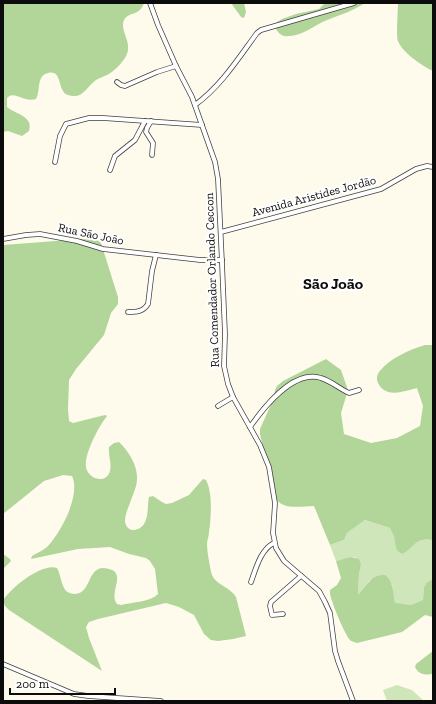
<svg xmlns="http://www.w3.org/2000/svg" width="436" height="704" viewBox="0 0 436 704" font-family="'Zilla Slab',serif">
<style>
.green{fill:#cee6b9}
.forest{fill:#b2d59a}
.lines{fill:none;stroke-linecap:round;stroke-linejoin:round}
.street-casing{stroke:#3f3f3f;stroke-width:5.5}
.street{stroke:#fff;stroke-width:4}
.labels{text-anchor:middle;stroke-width:4;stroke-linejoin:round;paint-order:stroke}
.street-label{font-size:12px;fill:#0c0c0c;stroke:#fff}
.district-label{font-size:16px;font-weight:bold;fill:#0c0c0c;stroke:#fff}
</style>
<rect width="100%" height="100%" fill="#fefbed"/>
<!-- green -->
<g class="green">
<path d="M365,520l25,8c1,3 3,6 4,9 2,8 0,12 8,17 8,-2 12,-13 21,-14 3,-1 7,0 10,0v39l-6,3 -3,5 -1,13 -12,5 -16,-1 -3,-20 -22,-4 -12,16 1,-22 2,-9 -6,-8 -19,4 -6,-16 14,-5 3,-7z"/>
<path d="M397,685l15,5 12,11h-37l-4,-11z"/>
</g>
<!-- forest -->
<g class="forest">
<path d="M3,3h141c-5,14 -15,8 -20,17 -4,9 6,21 4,30 -1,9 -13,21 -21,25 -4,2 -8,3 -11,5 -10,7 -13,20 -28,15 -11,-3 -5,-26 -20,-22 -12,3 -7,17 -12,26 -13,4 -21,-9 -29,-1v9c8,7 27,9 22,24l-7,5 -14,-5 -5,1z"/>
<path d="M231,3h13l2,9 -2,6 -3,-1z"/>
<path d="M325,3h40c-12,8 -25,12 -38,17 -12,5 -25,16 -38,16 -7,1 -12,-3 -14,-10l2,-4 5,-3 14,-5 23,-5z"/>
<path d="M398,3h35v68c-11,-5 -31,-19 -35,-30 -2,-6 0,-30 0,-38z"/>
<path d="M82,239l15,1 4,3 17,54v7l-7,9 -7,22 -28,34 -7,11 -1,29 1,12 4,2 32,-8 2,1c-8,10 -23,38 -21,51 2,12 20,18 24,4 2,-7 -2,-16 -1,-24l5,-4 5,-1c9,8 19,24 18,37 0,8 -5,17 -7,24 -2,5 -5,12 -5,18 1,12 14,11 19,3 5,-8 3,-18 5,-27l4,-1 9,6 4,2 6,-1 17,-8 14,-16 3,1c7,13 5,38 3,52 0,4 -2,8 -2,12 0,7 3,24 5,31 4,10 18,12 24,22l10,39 -13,3 -15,2 -7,-1 -7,-6 -10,-19 -15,-8 -13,-4 -68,16 -9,3 -3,5 3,11 13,33 -93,-61 -4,-4 -2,-5c7,-13 39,-38 54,-33 4,7 4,17 9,23 3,2 5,3 9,3 16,-1 12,-24 27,-26 4,0 9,1 12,3 9,8 -5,23 3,33l4,1c12,-3 29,-3 37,-11l-3,-25 -5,-8 -4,-3 -17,-4 -19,-7 -32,2 -47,10 1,-3c5,-3 12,-6 16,-10 13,-14 33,-51 24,-70l-9,-1 -19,6 -41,33v-269z"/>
<path d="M425,345h8v195c-3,0 -7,-1 -10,0 -9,1 -13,12 -21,14 -8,-4 -6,-9 -8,-17 -1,-3 -3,-6 -4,-9l-25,-8 -18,13 -3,7 -14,5 -16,-39c-13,0 -32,5 -39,-9l-15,-63v-5l14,-31 1,-8 2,-4 6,-5 43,-22 15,11 7,20 -7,23 3,21 27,9 26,-5 23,-12 3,-20 -6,-18c-13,3 -31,11 -39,-5 -2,-4 -1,-8 1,-11 11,-14 30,-22 46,-27z"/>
<path d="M3,554l7,5 1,2 -8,8z"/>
<path d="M351,557l8,2 2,6 -2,9 -1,21c8,-8 13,-21 27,-20 9,7 8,18 10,28l16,2 12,-5 1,-13 3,-5 6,-3v38l-8,-2 -23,17 -45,11c-2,-1 -4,-1 -6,-2 -6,-5 -19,-38 -21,-47v-4l7,-5 4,-7 -5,-17z"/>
<path d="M433,651v23c-8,1 -14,1 -18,-7l1,-3z"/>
</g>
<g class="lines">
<!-- street casing -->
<g class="street-casing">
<g id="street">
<path d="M150,3l8,22 18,41 16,31 23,65 3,17 4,84 3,71 -1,32 4,18 5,13 27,48 9,22 6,36 -2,30 3,15 8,13 35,30 6,11 5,11 5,38 3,10 15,40"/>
<path d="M117,82l4,3 4,1 32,-14 19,-6"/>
<path d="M195,105c26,-19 43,-46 62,-72l4,-3 93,-27"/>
<path d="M151,121l-4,7 -1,4 7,11 -1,12"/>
<path d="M55,162l5,-26 6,-12 23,-6h14l99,7"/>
<path d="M110,170l5,-14 20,-16 10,-19"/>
<path d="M221,232l160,-43 35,-20 11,-3 6,1"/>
<path d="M3,239l23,-4 14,-1 37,7 26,8 97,11h22"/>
<path d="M128,312c8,0 15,0 20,-8l4,-33 4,-16"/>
<path d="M218,406l15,-9"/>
<path d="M250,427c14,-20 44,-58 71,-49 10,3 19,11 28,15l10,-3"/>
<path d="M251,582c5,-14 10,-33 23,-39"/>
<path d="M283,614l-11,1 -2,-9 1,-4 30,-26"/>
<path d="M3,664l71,30 14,2 73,5"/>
</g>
</g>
<!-- street -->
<use href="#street" class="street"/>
</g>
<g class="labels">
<!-- street labels -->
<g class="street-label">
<text transform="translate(314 196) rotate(-15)" y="4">Avenida Aristides Jordão</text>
<text transform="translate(91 234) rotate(12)" y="4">Rua São João</text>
<text transform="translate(212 280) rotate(-92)" y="4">Rua Comendador Orlando Ceccon</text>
</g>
<!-- district labels -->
<g class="district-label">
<text x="333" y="289">São João</text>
</g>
</g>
<!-- border -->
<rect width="436" height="704" fill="none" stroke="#0c0c0c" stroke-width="8"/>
<!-- scale -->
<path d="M10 688v6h105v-6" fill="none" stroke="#0c0c0c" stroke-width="2"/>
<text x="16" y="688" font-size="12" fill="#0c0c0c" stroke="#ffffff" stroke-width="3" paint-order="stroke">200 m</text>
</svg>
